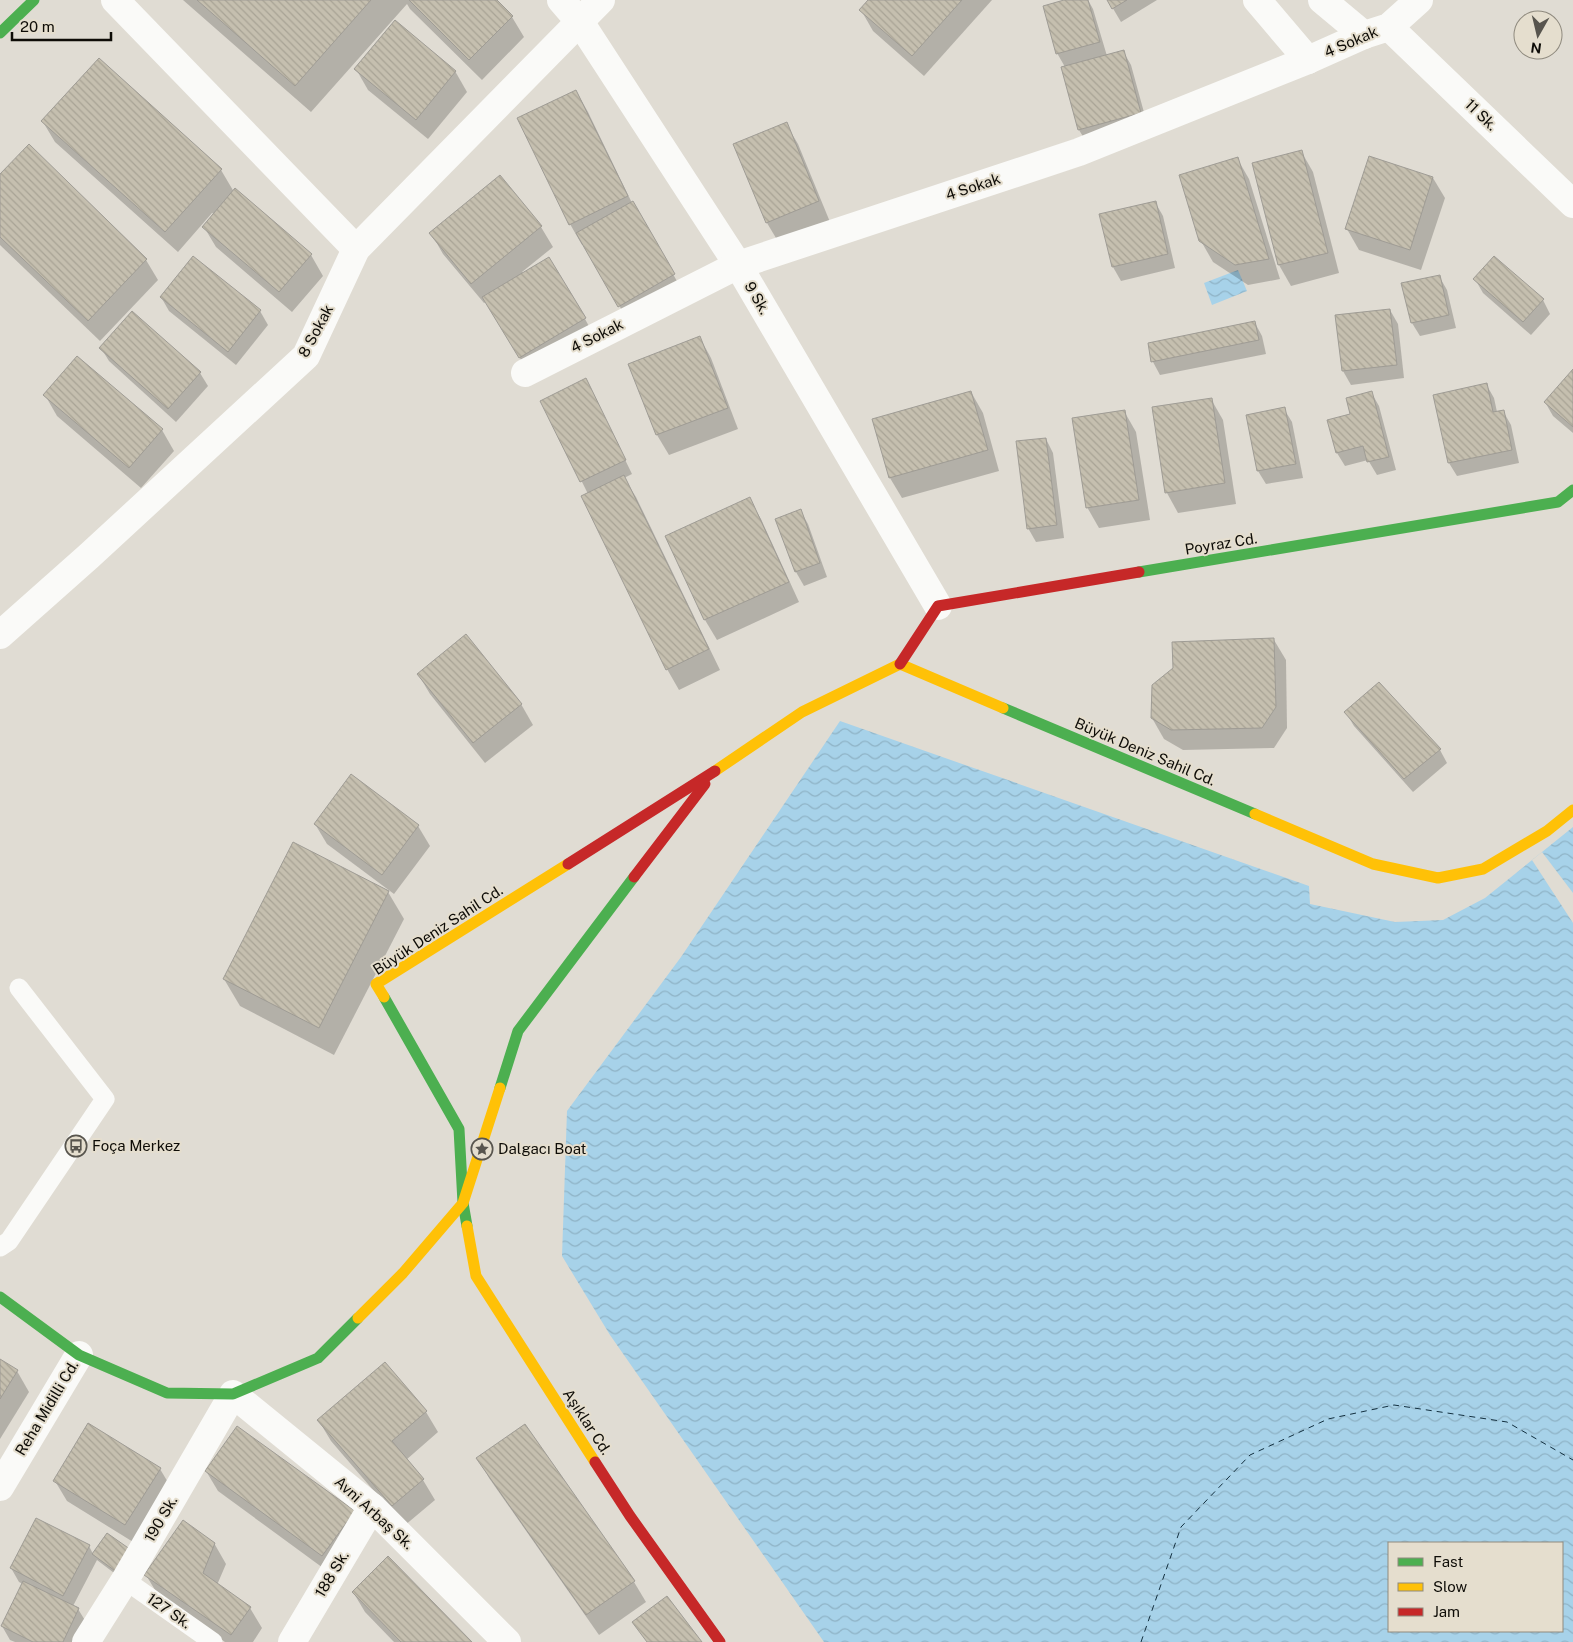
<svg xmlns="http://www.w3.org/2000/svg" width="1573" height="1642" viewBox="0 0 1573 1642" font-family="'Public Sans',sans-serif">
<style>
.water{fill:url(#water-waves);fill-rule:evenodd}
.pier{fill:#e0dcd3}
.shadow{fill:#0003}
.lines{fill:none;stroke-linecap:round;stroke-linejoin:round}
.ferry{stroke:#122f3f;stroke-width:1;stroke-dasharray:6 5;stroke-linecap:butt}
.building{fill:url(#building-back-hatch);stroke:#9f9c95}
.lane{stroke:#fafaf8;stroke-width:19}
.street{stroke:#fafaf8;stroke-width:28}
.fast{stroke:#4caf50;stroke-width:11}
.slow{stroke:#ffc107;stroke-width:11}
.jam{stroke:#c62828;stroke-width:11}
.labels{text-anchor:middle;stroke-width:4;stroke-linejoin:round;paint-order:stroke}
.street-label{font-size:15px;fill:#0e0c07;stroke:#e5dece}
.poi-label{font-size:15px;fill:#0e0c07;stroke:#e5dece;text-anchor:start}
</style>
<defs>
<pattern id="water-waves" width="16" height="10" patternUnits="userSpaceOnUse" patternTransform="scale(1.25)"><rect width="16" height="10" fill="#a7d2e9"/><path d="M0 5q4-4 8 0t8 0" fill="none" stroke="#8fb3c6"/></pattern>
<pattern id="building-back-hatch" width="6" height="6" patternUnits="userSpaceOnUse" patternTransform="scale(1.25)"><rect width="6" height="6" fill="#c5bfaf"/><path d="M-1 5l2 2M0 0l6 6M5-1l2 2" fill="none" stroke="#a8a395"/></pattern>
</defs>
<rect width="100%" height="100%" fill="#e0dcd3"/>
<!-- water -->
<g class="water">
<path d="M1238,270l9,21 -35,14 -8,-22z"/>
<path d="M840,721l469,165 1,18 85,18 48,-2 42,-22 88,-71v815h-749l-214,-307 -48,-79 5,-145 114,-154zM1389,1543h173v88h-173z"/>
</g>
<!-- pier -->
<path class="pier" d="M1542,852l31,41v30l-41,-63z"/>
<!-- shadow -->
<g class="shadow">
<path d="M183,0h312l17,17 12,20 -42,43 -72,-71 -3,-5 -96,108z"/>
<path d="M870,0h122l-68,76 -51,-45 -12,-21z"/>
<path d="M1069,0h19l5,9 14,47 16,-5 8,14 17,62 -61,16 -8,-13 -14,-63 -8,-14z"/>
<path d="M1108,0h49l-36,22z"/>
<path d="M356,69l99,2 12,21 -39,47 -60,-49z"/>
<path d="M576,91l12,21 44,91 53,92 -54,31 -47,-82 -2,1 -12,-21z"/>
<path d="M43,122l178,48 13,22 77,63 12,21 -31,36 -76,-65 -12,-20 10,-13 -2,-1 -34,39 -123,-110z"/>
<path d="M786,124l12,20 32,78 -51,21 -12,-20z"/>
<path d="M1301,151l12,21 26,101 -48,13 -12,-21 -26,-101z"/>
<path d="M1237,158l12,21 31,100 -32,6 -35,-23 -12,-21z"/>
<path d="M0,176l146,84 12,20 -58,61 -100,-96z"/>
<path d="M1433,178l12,20 -24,72 -62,-20 -12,-21z"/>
<path d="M1155,202l8,14 12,52 -54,13 -8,-14 -12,-52z"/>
<path d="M541,227l12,20 -31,25 63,47 11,20 -64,39 -46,-76 -2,1 -41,-49 -12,-21z"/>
<path d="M193,257l67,54 8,14 -32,40 -67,-54 -8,-14z"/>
<path d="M1439,276l8,14 9,38 -36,8 -8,-13z"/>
<path d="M1475,279l68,21 7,14 -19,21 -48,-42z"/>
<path d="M1390,310l8,14 6,54 -53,7 -8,-14 -7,-55z"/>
<path d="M1255,323l7,13 4,18 -106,21 -7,-13 -4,-18z"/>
<path d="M700,338l11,20 27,71 -69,26 -12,-20z"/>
<path d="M101,348l99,25 8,13 -32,36 -67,-61z"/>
<path d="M1573,371v62l-20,-17 -8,-14z"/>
<path d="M1486,384l8,14 3,14 6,-1 8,14 8,38 -62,13 -8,-13z"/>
<path d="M971,392l12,21 16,58 -97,27 -12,-20 -16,-58z"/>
<path d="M1371,392l8,14 17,64 -19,5 -9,-15 -23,6 -8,-13 15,-38z"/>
<path d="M593,394l39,80 -8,4 12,19 84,173 -41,20 -12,-21 -84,-173 5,-2 -46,-93z"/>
<path d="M45,395l117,35 12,21 -33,37 -84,-72z"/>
<path d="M1211,399l12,21 13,84 -58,9 -11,-20z"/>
<path d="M1284,409l8,13 11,56 -37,6 -8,-13z"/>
<path d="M1124,411l12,21 14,88 -51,8 -12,-21z"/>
<path d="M1046,439l7,14 11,85 -28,4 -8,-14z"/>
<path d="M749,499l12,20 38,83 -82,38 -12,-20 -39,-83z"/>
<path d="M800,510l8,14 19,53 -23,9 -8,-14 -19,-53z"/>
<path d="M1274,640l12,20 1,68 -13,20 -91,2 -19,-11 -12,-21z"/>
<path d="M418,674l103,30 12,21 -48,38 -55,-69z"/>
<path d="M1346,713l94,37 7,13 -34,29 -59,-66z"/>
<path d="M315,824l103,2 12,20 -36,48 -67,-50z"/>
<path d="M388,892l16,27 -70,136 -94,-49 -16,-27z"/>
<path d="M0,1361l17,10 12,21 -29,47z"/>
<path d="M385,1364l41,48 12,20 -32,28 17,20 12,20 -31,26 -73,-85 -12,-20z"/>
<path d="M524,1425l110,157 12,20 -47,33 -110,-157 -11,-20z"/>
<path d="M238,1428l128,105 -32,43 -116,-85 -12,-20z"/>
<path d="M160,1469l12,20 -34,56 -71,-44 -12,-20z"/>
<path d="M214,1543l12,21 -9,21 33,23 12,20 -9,14h-28l-67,-47 -12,-20z"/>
<path d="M89,1546l4,8 44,5 -15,20 -25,-19 -24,46 5,3 8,13 -9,20h-62l-5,-2 -8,-14 21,-42 -4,-2 -8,-14z"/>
<path d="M353,1592l117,50h-76l-29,-30z"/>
</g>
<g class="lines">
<!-- ferry -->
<path class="ferry" d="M1141,1642l40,-115 69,-72 78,-36 66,-14 113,17 66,38"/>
</g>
<!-- building -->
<g class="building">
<path d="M197,0h174l-76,86z"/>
<path d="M409,0h88l16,16 -44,44z"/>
<path d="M868,0h94l-50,56 -53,-46z"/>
<path d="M1064,0h24l12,42 -44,12 -13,-48z"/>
<path d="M1107,0h20l-15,9z"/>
<path d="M395,20l61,51 -40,49 -62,-51z"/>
<path d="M1124,50l17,63 -63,17 -17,-63z"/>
<path d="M99,58l123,111 -57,63 -124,-111z"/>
<path d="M576,90l52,106 -59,29 -52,-107z"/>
<path d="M787,122l32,79 -53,22 -33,-79z"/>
<path d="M29,144l118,115 -59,62 -88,-84v-63z"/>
<path d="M1302,150l26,103 -50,12 -26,-102z"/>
<path d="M1369,156l64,21 -23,73 -65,-21z"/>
<path d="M1238,157l31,102 -34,6 -36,-24 -20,-66z"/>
<path d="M500,175l42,51 -71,58 -42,-51z"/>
<path d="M235,188l77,66 -33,38 -77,-65z"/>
<path d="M633,201l42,73 -57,33 -42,-74z"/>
<path d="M1156,201l12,53 -56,13 -13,-53z"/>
<path d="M193,256l68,54 -33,42 -68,-55z"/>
<path d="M1494,256l50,43 -21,23 -50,-43z"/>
<path d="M549,257l37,61 -67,40 -37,-61z"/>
<path d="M1440,275l9,40 -38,8 -10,-40z"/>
<path d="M1390,309l7,56 -55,6 -7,-56z"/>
<path d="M132,311l69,61 -33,37 -69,-61z"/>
<path d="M1255,321l4,19 -108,22 -3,-19z"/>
<path d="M700,336l28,72 -72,27 -28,-71z"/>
<path d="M77,356l86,73 -34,39 -86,-73z"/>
<path d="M1573,369v58l-29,-25z"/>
<path d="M586,378l40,82 -46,22 -40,-81z"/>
<path d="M1487,383l6,29 11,-2 8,40 -64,13 -15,-68z"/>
<path d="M971,391l17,59 -99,28 -17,-59z"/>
<path d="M1372,391l17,66 -22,5 -4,-16 -27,7 -9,-33 23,-6 -4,-16z"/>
<path d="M1212,398l13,85 -60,10 -13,-86z"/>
<path d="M1285,407l11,57 -39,7 -11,-56z"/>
<path d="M1125,410l14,90 -53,8 -14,-90z"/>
<path d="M1046,438l11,87 -30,4 -11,-88z"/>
<path d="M624,475l85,174 -43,21 -85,-174z"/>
<path d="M750,497l39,85 -85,38 -39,-84z"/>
<path d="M801,509l19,54 -25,9 -20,-53z"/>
<path d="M466,634l56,70 -49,39 -56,-69z"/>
<path d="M1274,638l2,69 -14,21 -91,2 -20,-12 1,-33 21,-17 -1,-26z"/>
<path d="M1379,682l62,67 -37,30 -60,-67z"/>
<path d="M351,774l68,51 -37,50 -68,-51z"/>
<path d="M293,842l96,49 -70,137 -96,-49z"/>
<path d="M0,1359l18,11 -18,29z"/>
<path d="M385,1362l42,49 -35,30 32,38 -32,27 -75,-86z"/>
<path d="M88,1423l73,45 -36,57 -72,-44z"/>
<path d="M525,1424l110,157 -49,34 -110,-157z"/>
<path d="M237,1426l118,85 -33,45 -117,-85z"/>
<path d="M36,1518l54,27 -27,51 -53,-28z"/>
<path d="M183,1520l32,23 -12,30 48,34 -20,28 -87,-60z"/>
<path d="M107,1533l27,19 -16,21 -26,-19z"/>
<path d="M388,1556l84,86h-71l-49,-50z"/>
<path d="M23,1581l56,27 -16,34h-30l-32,-16z"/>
<path d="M667,1596l35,46h-55l-15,-20z"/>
</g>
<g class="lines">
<!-- lane -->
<g class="lane">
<path d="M0,1247l9,-6 96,-142 -86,-111"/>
<path d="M125,1580l88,62"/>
</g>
<!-- street -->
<g class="street">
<path d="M115,0l241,249"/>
<path d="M561,0l19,22 158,243 200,341"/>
<path d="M1257,0l51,60"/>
<path d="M1322,0l42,35"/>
<path d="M1389,27l184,177"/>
<path d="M525,373l213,-108 341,-113 229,-92 56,-25 25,-8 30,-27"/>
<path d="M0,635l89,-79 217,-200 50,-107 245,-249"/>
<path d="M0,1487l79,-132"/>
<path d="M86,1642l39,-62 108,-186 139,113 135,135"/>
<path d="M292,1642l80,-135"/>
</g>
<!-- fast -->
<g class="fast">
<path d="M0,33l34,-33"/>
<path d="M1139,572l419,-70 15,-12"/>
<path d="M1003,708l252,106"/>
<path d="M384,997l75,132 4,74 4,23"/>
<path d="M500,1088l18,-57 116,-154"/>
<path d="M0,1297l79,58 88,38 66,1 85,-36 40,-40"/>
</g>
<!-- slow -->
<g class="slow">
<path d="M715,771l87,-59 98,-48 103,44"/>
<path d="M1255,814l118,50 65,14 45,-9 64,-38 26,-21"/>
<path d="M384,997l-8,-13 192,-120"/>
<path d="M467,1226l9,50 119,186"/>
<path d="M358,1318l45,-45 60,-70 37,-115"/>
</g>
<!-- jam -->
<g class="jam">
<path d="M900,664l38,-58 201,-34"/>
<path d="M568,864l147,-93"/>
<path d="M634,877l71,-93"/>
<path d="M595,1462l35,54 90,126"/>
</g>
</g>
<!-- icons -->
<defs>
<g id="bus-ring" transform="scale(1.125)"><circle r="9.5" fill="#e5dece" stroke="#58554e" stroke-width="1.5"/><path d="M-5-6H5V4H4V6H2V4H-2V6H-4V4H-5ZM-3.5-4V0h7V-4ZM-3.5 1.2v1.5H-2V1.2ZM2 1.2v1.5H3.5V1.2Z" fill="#58554e"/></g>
<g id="sight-ring" transform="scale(1.125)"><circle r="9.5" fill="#e5dece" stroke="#58554e" stroke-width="1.5"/><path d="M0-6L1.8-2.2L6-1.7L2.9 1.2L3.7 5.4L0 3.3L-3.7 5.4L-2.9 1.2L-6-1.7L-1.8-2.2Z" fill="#58554e"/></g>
</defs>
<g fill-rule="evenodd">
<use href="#bus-ring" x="76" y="1146"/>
<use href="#sight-ring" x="482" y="1149"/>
</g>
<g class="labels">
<!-- street labels -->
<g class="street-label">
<text transform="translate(1351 42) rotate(-23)" y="5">4 Sokak</text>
<text transform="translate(1481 115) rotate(44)" y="5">11 Sk.</text>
<text transform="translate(973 187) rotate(-18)" y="5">4 Sokak</text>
<text transform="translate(757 298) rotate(60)" y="5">9 Sk.</text>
<text transform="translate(316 331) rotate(-62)" y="5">8 Sokak</text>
<text transform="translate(597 336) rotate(-27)" y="5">4 Sokak</text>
<text transform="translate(1221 544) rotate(-9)" y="5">Poyraz Cd.</text>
<text transform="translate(1145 752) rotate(23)" y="5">Büyük Deniz Sahil Cd.</text>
<text transform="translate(438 930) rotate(-33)" y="5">Büyük Deniz Sahil Cd.</text>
<text transform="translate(47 1408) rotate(-59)" y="5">Reha Midilli Cd.</text>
<text transform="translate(587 1422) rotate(57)" y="5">Aşıklar Cd.</text>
<text transform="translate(374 1513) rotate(42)" y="5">Avni Arbaş Sk.</text>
<text transform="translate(161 1519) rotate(-60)" y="5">190 Sk.</text>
<text transform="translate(332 1574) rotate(-59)" y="5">188 Sk.</text>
<text transform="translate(169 1611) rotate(35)" y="5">127 Sk.</text>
</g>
<!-- poi labels -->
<g class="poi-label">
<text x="92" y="1151">Foça Merkez</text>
<text x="498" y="1154">Dalgacı Boat</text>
</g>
</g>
<!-- legend -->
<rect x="1388" y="1542" width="175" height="90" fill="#e5dece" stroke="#8f8a7e"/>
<rect x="1398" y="1558" width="25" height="8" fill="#4caf50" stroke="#8f8a7e"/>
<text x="1433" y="1567" font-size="15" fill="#0e0c07">Fast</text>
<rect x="1398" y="1583" width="25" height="8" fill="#ffc107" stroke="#8f8a7e"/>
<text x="1433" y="1592" font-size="15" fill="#0e0c07">Slow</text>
<rect x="1398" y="1608" width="25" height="8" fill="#c62828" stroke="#8f8a7e"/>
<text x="1433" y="1617" font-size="15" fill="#0e0c07">Jam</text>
<!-- north arrow -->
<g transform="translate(1538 35) rotate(188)"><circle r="24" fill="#e5dece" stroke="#8f8a7e"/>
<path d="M0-4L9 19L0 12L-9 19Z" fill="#58554e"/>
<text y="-8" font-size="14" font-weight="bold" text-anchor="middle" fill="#0e0c07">N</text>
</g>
<!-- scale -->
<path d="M12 32v8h99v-8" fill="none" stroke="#0e0c07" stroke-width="2.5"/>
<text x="20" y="32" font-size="15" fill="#0e0c07" stroke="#e5dece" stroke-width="4" paint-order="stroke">20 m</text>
</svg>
